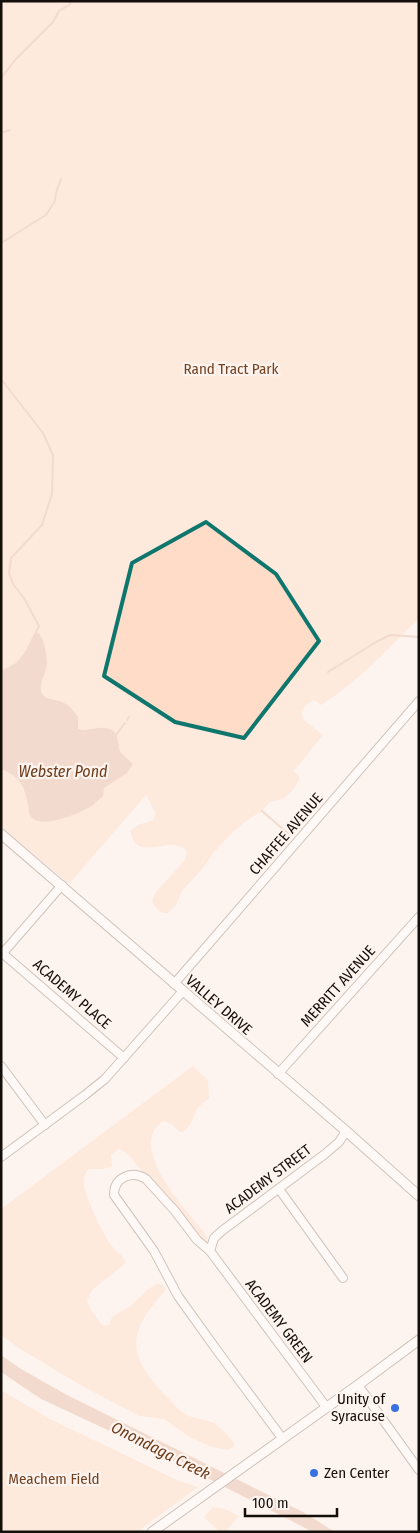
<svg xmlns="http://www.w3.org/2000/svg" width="420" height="1533" viewBox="0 0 420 1533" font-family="'Fira Sans Condensed',sans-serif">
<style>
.green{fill:#ffdcc8}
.water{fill:#e4bda7}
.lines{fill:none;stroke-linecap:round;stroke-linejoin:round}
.stream{stroke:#e4bda7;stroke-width:2}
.minor-casing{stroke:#99867b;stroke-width:10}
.major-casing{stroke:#99867b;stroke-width:11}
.minor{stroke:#fff;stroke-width:8}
.major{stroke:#fff;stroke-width:9}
.marked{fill:none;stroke:#0f766e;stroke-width:4;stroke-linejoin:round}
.poi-dot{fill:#3872e1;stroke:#fdf4ef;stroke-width:2}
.labels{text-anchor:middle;stroke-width:4.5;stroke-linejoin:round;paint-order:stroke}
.park-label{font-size:15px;fill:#754221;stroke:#fdf4ef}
.street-label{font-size:15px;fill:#140e0a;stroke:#fdf4ef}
.poi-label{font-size:15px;fill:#140e0a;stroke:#fdf4ef;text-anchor:end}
.water-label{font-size:16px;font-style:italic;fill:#6d3b1a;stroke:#fdf4ef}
</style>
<rect width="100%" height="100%" fill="#fdf4ef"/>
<!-- green -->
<g class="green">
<path d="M1,1h418v617c-31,31 -60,63 -98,87l-7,-5 -7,4 -6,8 3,8 19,15 -29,36 5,5v4l-6,10 -10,9 -13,3 -8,9 -16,10 -15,13 -18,19 -9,14 -22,24 -6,14 -8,8h-5l-6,-4 -5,-7 3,-9 30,-33 2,-6 -2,-5c-4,-2 -8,-4 -12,-4 -19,-1 -36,13 -43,-14l8,-6 13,-4 3,-2 1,-7 -9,-17 -77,89 -68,-57z"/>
<path d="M193,1066l15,14 1,18c-4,3 -9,7 -12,11 -5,10 -5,17 -15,23l-4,-1 -6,-7 -9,-3c-37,26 22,88 40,110l4,6v6h-2l-61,-71c-9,-7 -14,-20 -25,-23l-8,6 1,11 -9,3h-14c-3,3 -5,6 -5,11 -2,13 19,53 27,65 5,7 13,10 15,18l-34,27 -5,11 4,9 12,16 6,-1 3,-8 20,-12 16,-16 9,-5 6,1 3,5c-36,39 -42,62 -3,103 8,7 16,19 26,23 9,4 22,3 29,10 6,4 11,12 16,17v3l-5,4 -18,-3 -23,-11 -24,-17 -25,-3 -57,-30 -60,-36 -21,-15v-126z"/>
<path d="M1,1390l49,29 127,61 21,7 -61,45h-136z"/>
<path d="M213,1507l12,2 14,7 -14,16h-5l-16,-15z"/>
</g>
<!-- water -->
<g class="water">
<path d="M35,632h2c2,2 4,4 5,6 2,3 6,23 5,27 -1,6 -8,20 -6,26 3,11 16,7 23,12 6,3 10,8 14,14v12c10,3 18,-2 27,-1 17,2 11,18 16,25 3,3 8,7 12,11l-6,9 -23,15 -1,8c-5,4 -10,10 -15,12 -11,6 -50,23 -58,7 -2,-3 -1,-8 -2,-11 -4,-19 -8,-27 -27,-35v-98l15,-8 9,-11z"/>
<path d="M1,1355l20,14 46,26 236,117 32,20h-22l-141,-72 -131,-61 -40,-27z"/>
</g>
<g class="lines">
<!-- stream -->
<g class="stream">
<path d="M1,78l15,-19 37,-37 6,-11 10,-6 3,-4"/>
<path d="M1,133l9,-3"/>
<path d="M1,243l45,-28 9,-14 1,-8 5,-14"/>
<path d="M1,379l42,54 10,22 -1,39 -10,31 -31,33 -2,15 4,11 11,14 15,28 -3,6"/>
<path d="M328,672l48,-30 14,-7 29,2"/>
<path d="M127,720l2,-3"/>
<path d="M116,735l9,-12"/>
<path d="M262,811l29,25"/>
</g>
<!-- minor casing -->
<g class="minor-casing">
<g id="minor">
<path d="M1,952l123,106"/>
<path d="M3,953l59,-68"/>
<path d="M174,984l245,-283"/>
<path d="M1,1066l44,59"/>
<path d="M278,1074l141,-157"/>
<path d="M1,1157l84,-62 20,-16 78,-88"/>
<path d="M279,1189l64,89"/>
<path d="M210,1251l4,-13 9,-8 102,-76 14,-12 7,-11"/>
<path d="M358,1385l61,85"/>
<path d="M282,1438l-66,-89 -38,-53 -24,-45 -40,-56c0,-18 18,-25 32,-16l29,32 22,29 13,11 117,157"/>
</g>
</g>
<!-- major casing -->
<g class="major-casing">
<g id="major">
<path d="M1,834l345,297 73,65"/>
<path d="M152,1532l206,-147 61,-45"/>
</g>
</g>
<!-- minor -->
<use href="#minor" class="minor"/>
<!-- major -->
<use href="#major" class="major"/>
</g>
<!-- marked area -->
<path d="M0 0H420V1533H0ZM206,522l70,52 43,67 -75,97 -69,-16 -71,-46 28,-113z" fill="#fdf4ef" fill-opacity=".55" fill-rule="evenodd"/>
<path class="marked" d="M206,522l70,52 43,67 -75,97 -69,-16 -71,-46 28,-113z"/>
<!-- markers -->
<g class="poi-dot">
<circle cx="395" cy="1408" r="5"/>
<circle cx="314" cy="1473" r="5"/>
</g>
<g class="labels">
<!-- park labels -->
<g class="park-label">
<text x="231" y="374">Rand Tract Park</text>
<text x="54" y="1484">Meachem Field</text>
</g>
<!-- street labels -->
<g class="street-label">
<text transform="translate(286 834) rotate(-49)" y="5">CHAFFEE AVENUE</text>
<text transform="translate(338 986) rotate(-48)" y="5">MERRITT AVENUE</text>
<text transform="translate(72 994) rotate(41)" y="5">ACADEMY PLACE</text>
<text transform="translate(219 1005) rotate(41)" y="5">VALLEY DRIVE</text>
<text transform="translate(268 1179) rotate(-37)" y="5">ACADEMY STREET</text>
<text transform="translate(279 1321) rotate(53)" y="5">ACADEMY GREEN</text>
</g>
<!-- poi labels -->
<g class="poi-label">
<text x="385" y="1404">Unity of<tspan x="385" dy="17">Syracuse</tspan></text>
<text x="324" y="1478" text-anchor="start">Zen Center</text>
</g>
<!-- water labels -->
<g class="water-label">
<text x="63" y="777">Webster Pond</text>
<text transform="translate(161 1450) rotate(27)" y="6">Onondaga Creek</text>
</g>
</g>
<!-- border -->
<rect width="420" height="1533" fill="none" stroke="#140e0a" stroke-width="5"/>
<!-- scale -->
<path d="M245 1508v8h92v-8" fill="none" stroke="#140e0a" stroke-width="2.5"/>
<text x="252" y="1508" font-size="15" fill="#140e0a" stroke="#fdf4ef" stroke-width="4" paint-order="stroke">100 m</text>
</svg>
